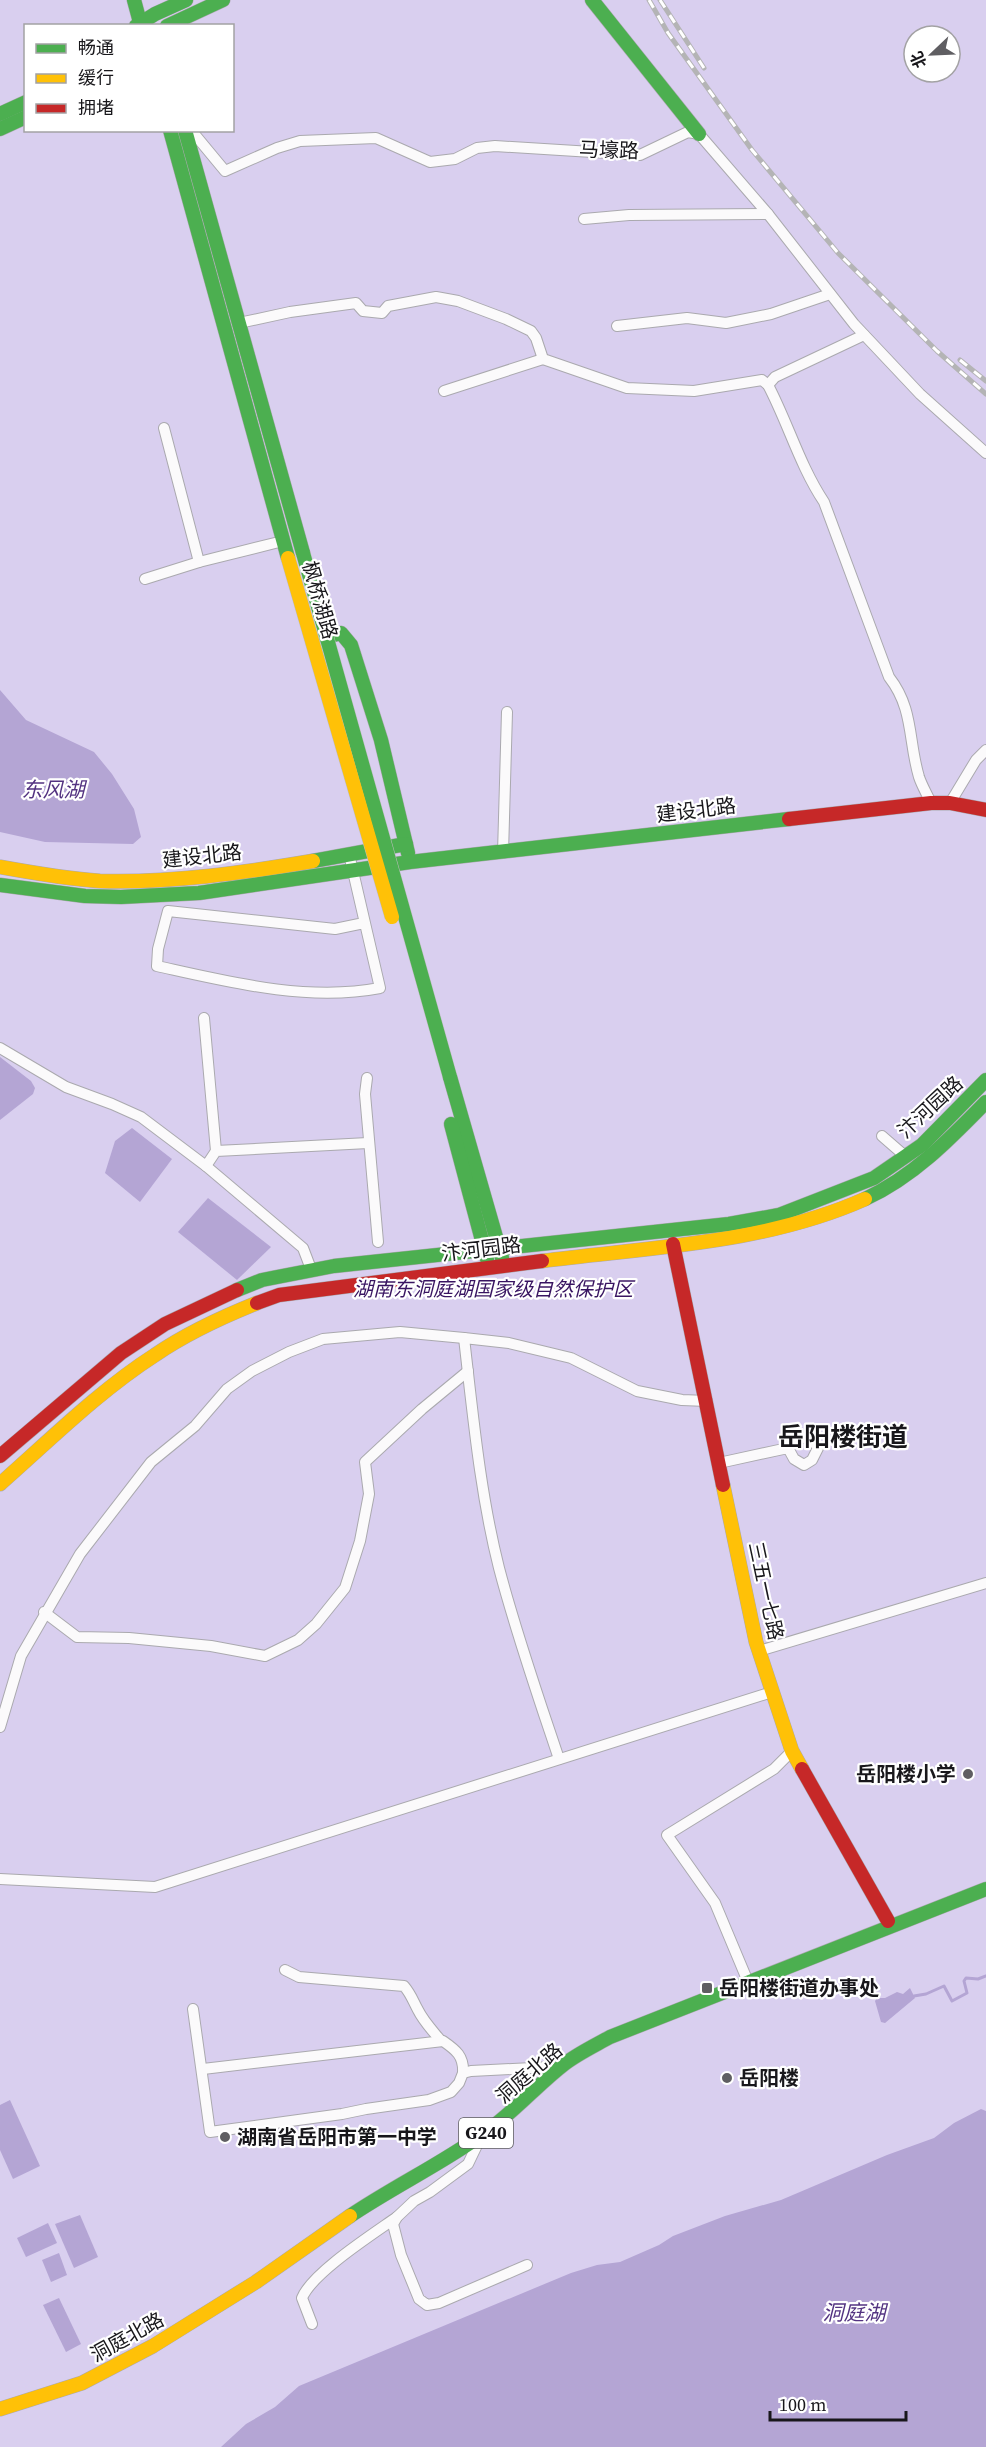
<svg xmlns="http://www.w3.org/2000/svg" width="986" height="2447" viewBox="0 0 986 2447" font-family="'Source Serif 4','Noto Sans SC',serif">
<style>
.green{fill:#d9cfef;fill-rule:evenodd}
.water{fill:#b4a5d4}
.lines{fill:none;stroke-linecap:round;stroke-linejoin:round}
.stream{stroke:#b4a5d4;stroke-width:3}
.street-casing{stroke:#aaa9ae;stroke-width:12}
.fast-casing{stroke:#aaa9ae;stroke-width:15}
.slow-casing{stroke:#aaa9ae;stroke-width:15}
.jam-casing{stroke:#aaa9ae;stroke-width:15}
.street{stroke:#fbfafb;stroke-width:10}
.fast{stroke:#4caf50;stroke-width:14}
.slow{stroke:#ffc107;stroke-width:14}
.jam{stroke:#c62828;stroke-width:14}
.rail-casing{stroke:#b4b4b5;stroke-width:5}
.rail{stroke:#fff;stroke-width:3;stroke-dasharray:9;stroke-linecap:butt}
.fast-bridge-casing{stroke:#bebdc0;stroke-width:15;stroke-linecap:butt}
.slow-bridge-casing{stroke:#bebdc0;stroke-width:15;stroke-linecap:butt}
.fast-bridge{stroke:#4caf50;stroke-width:14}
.slow-bridge{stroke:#ffc107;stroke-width:14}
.poi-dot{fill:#5f5e62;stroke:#fff;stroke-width:2}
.labels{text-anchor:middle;stroke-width:4.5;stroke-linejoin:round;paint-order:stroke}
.shield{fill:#fff;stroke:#5d5d5f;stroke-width:1.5}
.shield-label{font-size:18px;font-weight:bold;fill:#18171b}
.street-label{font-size:20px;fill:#18171b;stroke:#fff}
.park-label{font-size:20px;font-style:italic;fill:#381461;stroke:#fff}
.poi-label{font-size:20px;font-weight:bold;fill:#18171b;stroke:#fff;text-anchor:start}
.water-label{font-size:21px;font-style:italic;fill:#533381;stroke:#fff}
.district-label{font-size:26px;font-weight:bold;fill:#18171b;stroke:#fff}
</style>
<rect width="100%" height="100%" fill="#e2e1e6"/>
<!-- green -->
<path class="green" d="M0,0h986v2447h-986zM26,26h206v104h-206zM914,36h36v36h-36z"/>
<!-- water -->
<g class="water">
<path d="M0,690l26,30 68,32 18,22 22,35 7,28 -8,7 -88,-2 -45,-10z"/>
<path d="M0,1057l31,24 4,7 -2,6 -33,26z"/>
<path d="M132,1128l40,31 -32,43 -35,-29 10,-32z"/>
<path d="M208,1198l63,49 -34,33 -59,-48z"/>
<path d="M910,1988l5,10 -30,25 -4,-1 -6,-21 2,-3h8l12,-6 6,2z"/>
<path d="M10,2100l30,66 -27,13 -13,-29v-45z"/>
<path d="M981,2109l5,2v336h-765l25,-23 29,-17 24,-21 272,-113 26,-8 23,-3 39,-17 14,-9 52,-20 56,-16 106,-45 47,-17 20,-15z"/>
<path d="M80,2215l18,42 -24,11 -19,-44z"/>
<path d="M48,2223l9,20 -31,14 -9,-19z"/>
<path d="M59,2253l8,22 -16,7 -9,-22z"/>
<path d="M59,2298l22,46 -15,8 -23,-47z"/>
</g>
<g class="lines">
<!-- stream -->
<path class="stream" d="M914,1996l12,-2 18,-8 8,15 15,-8 -3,-12 2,-3 12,1 8,-3"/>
<!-- street casing -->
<g class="street-casing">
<g id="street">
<path d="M191,130l34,41 52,-23 23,-7 76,-3 54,24 25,-3 22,-11 18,-2 145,9 48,-23 11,2 69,80 86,110 66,70 66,59"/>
<path d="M584,219l45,-4 139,-1"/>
<path d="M239,323l51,-11 66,-9 7,8 19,2 6,-7 48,-9 22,4 48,18 25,12 5,7 7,21 84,29 67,3 68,-11 6,5"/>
<path d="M617,326l70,-8 39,5 45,-9 59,-20"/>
<path d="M864,335l-89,42 -7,8c20,38 32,81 56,117l65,175c25,32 19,63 30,100 3,9 8,17 12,26"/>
<path d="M444,391l99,-32"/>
<path d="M164,428l35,134"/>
<path d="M145,579l54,-17 84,-21"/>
<path d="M950,803l26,-43 10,-10"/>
<path d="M503,853l4,-141"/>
<path d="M349,854l31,134c-73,14 -151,-6 -223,-22l1,-17 10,-38 167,18 29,-6"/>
<path d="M204,1018l12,133"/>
<path d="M0,1048l66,39 46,17 29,13 65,49 97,82 8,21"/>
<path d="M367,1078l-2,16 13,148"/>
<path d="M882,1136l23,20"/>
<path d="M206,1166l10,-15 152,-8"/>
<path d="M719,1463l69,-15 5,-9 17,-2 8,11 -6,12 -8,5 -10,-6 -6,-11"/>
<path d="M44,1612l33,25 52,1 82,8 54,10 33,-16 18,-16 29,-36 15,-47 9,-47 -4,-32 57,-53 46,-38"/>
<path d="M759,1651l227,-68"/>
<path d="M0,1727l21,-71 59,-102 71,-92 44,-36 32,-37 25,-18 37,-19 34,-13 77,-7 64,6"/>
<path d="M559,1759c-21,-63 -43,-126 -60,-191 -19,-75 -26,-153 -35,-230l45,5 62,15 66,33 45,9 25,1"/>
<path d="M0,1879l155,8 617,-195"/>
<path d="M285,1970l14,7 105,9c7,8 9,15 14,24 6,12 15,21 23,31"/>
<path d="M746,1977l-31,-74 -48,-68 107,-66 18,-18"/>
<path d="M193,2009l17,123 132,-18 24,-5 63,-9 22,-8 8,-9 4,-10 8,-2 80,-4"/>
<path d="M203,2069l240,-28c13,9 21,15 20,32"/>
<path d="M480,2139l-12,25 -38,28 -16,9 -17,16 -4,7 8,31 18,44 8,6 12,-2 88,-38"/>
<path d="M312,2324l-10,-26c10,-25 71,-64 95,-81"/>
</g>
</g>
<!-- fast casing -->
<g class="fast-casing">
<g id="fast">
<path d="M134,0l7,26"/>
<path d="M592,0l107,134"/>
<path d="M136,26l19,-12 31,-14"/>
<path d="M167,26l56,-26"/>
<path d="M0,114l26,-12"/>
<path d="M0,129l26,-12"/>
<path d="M170,130l118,428"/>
<path d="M185,130l118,423"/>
<path d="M326,637l15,-4 10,12 30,95 27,113"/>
<path d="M313,861l93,-17"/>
<path d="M0,885l85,11 36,1 78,-4 211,-31 379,-43"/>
<path d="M450,1077l52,181"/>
<path d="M451,1124l36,135"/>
<path d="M865,1199c48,-22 85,-60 121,-97"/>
<path d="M237,1290l25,-10 72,-14 395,-42 50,-9 95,-37 48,-33 64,-65"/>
<path d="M350,2216c43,-29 91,-52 133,-82 29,-20 52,-47 80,-69 14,-11 31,-19 47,-28l376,-148"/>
</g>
</g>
<!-- slow casing -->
<g class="slow-casing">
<g id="slow">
<path d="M0,867c33,6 66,12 100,14 71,2 143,-8 213,-20"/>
<path d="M542,1261c108,-14 222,-17 323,-62"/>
<path d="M0,1484c50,-44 99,-93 155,-129 32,-22 67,-38 102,-52"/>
<path d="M723,1485l33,157 36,109 10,18"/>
<path d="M0,2409l82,-26 71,-37 103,-64 94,-66"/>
</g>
</g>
<!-- jam casing -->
<g class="jam-casing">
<g id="jam">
<path d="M789,819l142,-16h19l36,7"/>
<path d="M673,1244l50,241"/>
<path d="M257,1303l22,-8 263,-34"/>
<path d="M0,1456l121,-103 44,-29 72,-34"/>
<path d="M802,1769l86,152"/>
</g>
</g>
<!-- street -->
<use href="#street" class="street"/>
<!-- fast -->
<use href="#fast" class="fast"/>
<!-- slow -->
<use href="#slow" class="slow"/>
<!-- jam -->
<use href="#jam" class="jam"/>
<!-- rail casing -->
<g class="rail-casing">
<g id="rail">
<path d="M649,0l19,33 84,117 86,103 99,98 49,43"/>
<path d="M660,0l44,68"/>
<path d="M960,360l26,21"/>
</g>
</g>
<!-- rail -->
<use href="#rail" class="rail"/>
<!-- fast-bridge casing -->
<g class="fast-bridge-casing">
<path id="fast-bridge" d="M303,553l147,524"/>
</g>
<!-- slow-bridge casing -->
<g class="slow-bridge-casing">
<path id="slow-bridge" d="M288,558l104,359"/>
</g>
<!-- fast-bridge -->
<use href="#fast-bridge" class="fast-bridge"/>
<!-- slow-bridge -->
<use href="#slow-bridge" class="slow-bridge"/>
</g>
<!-- markers -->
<g class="poi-dot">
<circle cx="968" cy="1774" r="6"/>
<rect x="701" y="1982" width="12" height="12" rx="3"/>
<circle cx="727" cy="2078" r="6"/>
<circle cx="225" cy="2137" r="6"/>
</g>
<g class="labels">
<!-- shield labels -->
<rect class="shield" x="459" y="2118" width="54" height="30" rx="4.5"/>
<g class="shield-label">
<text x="486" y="2139">G240</text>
</g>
<!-- street labels -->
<g class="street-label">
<text transform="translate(609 150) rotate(2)" y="7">马壕路</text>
<text transform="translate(320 600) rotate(74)" y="7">枫桥湖路</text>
<text transform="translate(696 810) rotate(-7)" y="7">建设北路</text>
<text transform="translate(202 856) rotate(-6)" y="7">建设北路</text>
<text transform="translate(930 1107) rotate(-43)" y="7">汴河园路</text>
<text transform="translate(481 1249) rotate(-7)" y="7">汴河园路</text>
<text transform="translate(766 1591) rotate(78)" y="7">三五一七路</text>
<text transform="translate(529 2073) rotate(-41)" y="7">洞庭北路</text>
<text transform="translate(127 2337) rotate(-29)" y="7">洞庭北路</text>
</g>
<!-- park labels -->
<g class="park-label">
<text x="493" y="1296">湖南东洞庭湖国家级自然保护区</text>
</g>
<!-- poi labels -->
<g class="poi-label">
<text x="956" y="1781" text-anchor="end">岳阳楼小学</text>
<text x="719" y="1995">岳阳楼街道办事处</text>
<text x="739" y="2085">岳阳楼</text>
<text x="237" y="2144">湖南省岳阳市第一中学</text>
</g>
<!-- water labels -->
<g class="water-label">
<text x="53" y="797">东风湖</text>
<text x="854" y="2320">洞庭湖</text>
</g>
<!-- district labels -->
<g class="district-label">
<text x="843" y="1446">岳阳楼街道</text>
</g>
</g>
<!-- legend -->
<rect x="24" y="24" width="210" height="108" fill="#ffffff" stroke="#a3a2a4" stroke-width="1.5"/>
<rect x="36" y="44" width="30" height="9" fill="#4caf50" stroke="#a3a2a4" stroke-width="1.5"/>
<text x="78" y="54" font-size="18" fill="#18171b">畅通</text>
<rect x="36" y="74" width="30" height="9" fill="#ffc107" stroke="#a3a2a4" stroke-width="1.5"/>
<text x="78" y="84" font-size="18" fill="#18171b">缓行</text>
<rect x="36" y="104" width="30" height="9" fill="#c62828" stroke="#a3a2a4" stroke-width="1.5"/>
<text x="78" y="114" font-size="18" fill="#18171b">拥堵</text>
<!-- north arrow -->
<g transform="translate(932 54) rotate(247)"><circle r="28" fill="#ffffff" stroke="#a3a2a4" stroke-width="1.5"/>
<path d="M0-4.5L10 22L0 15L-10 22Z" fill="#5f5e62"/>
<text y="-9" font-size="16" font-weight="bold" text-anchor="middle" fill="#18171b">北</text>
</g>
<!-- scale -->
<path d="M770 2411v9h136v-9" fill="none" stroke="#18171b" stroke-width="3"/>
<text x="779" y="2411" font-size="18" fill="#18171b" stroke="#ffffff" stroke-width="4.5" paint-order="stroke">100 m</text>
</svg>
